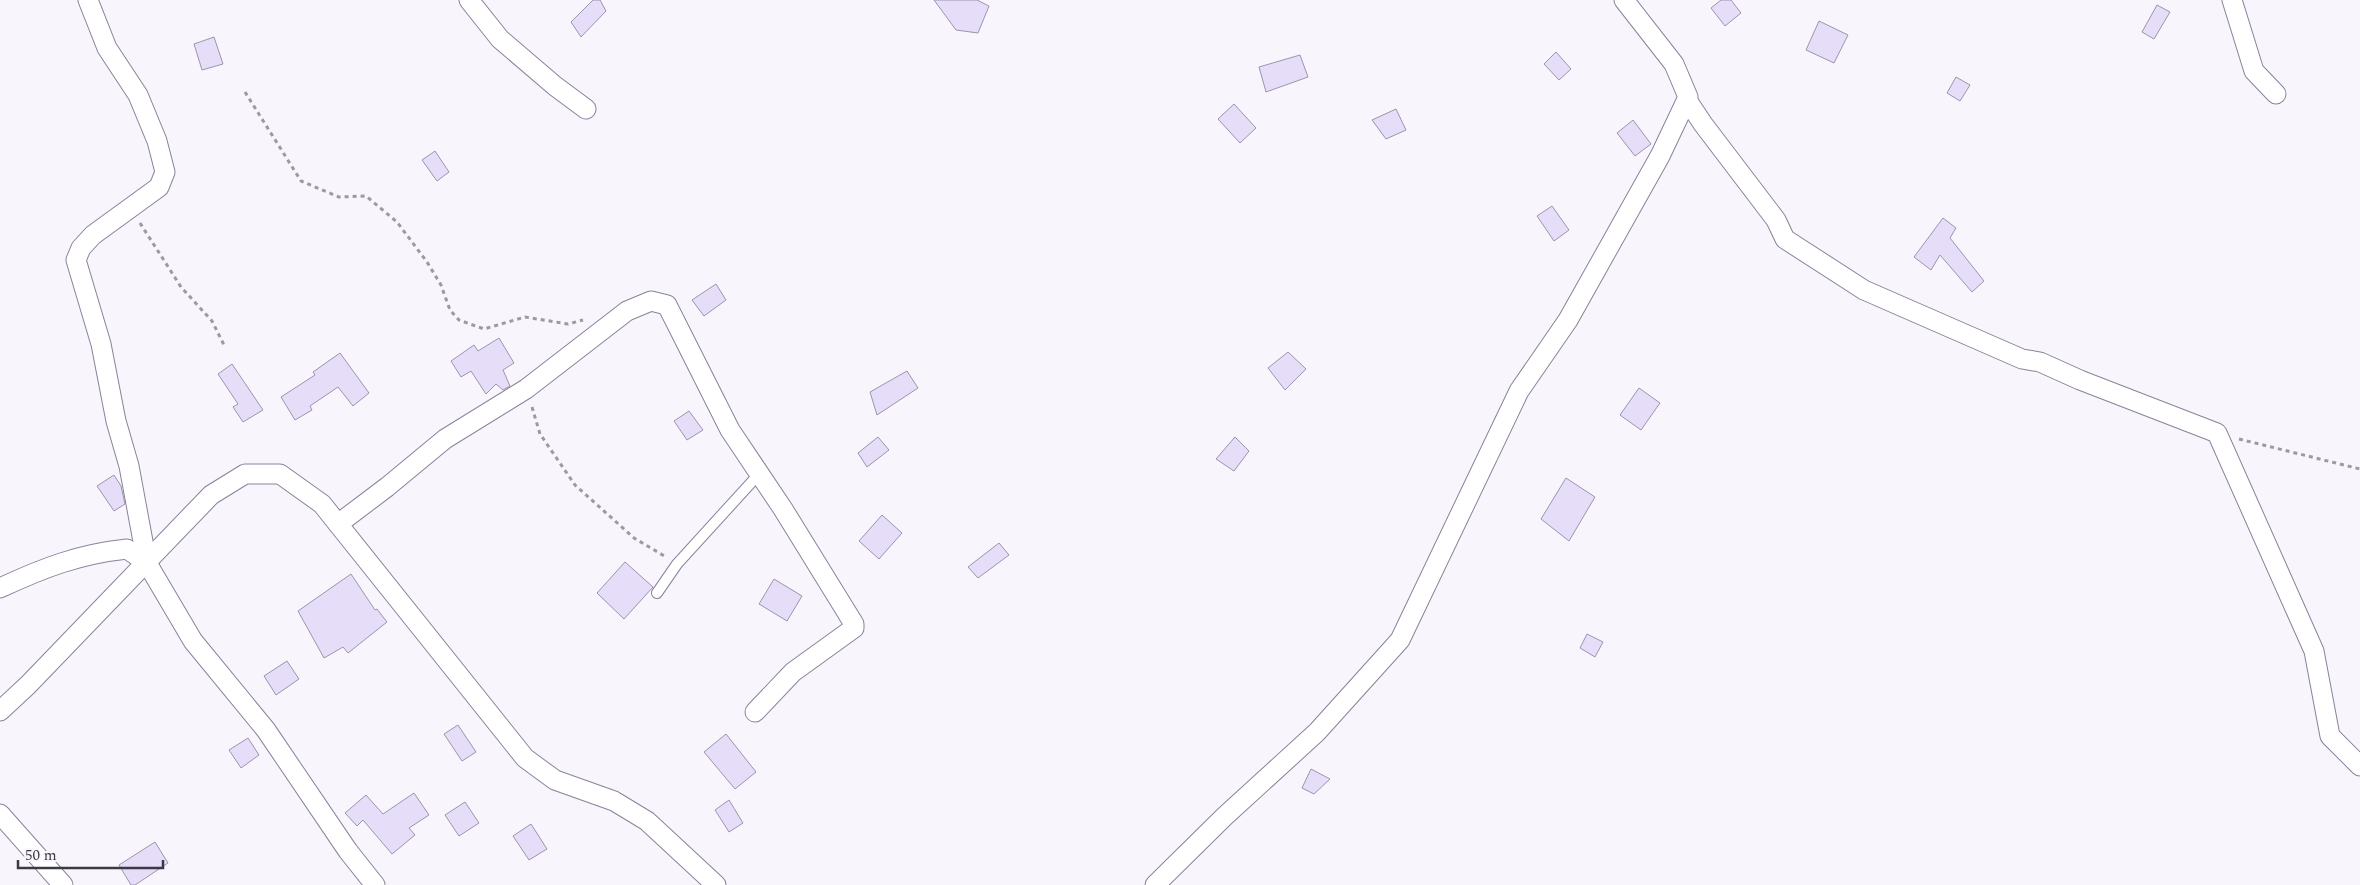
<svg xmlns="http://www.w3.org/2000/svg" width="2360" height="885" viewBox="0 0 2360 885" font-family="Spectral,serif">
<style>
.building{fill:#e6ddf8;stroke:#9c94ad}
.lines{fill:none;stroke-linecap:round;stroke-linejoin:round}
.service-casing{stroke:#8a829a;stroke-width:12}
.minor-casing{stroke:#8a829a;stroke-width:21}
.path{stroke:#9c99a1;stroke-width:3;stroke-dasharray:4 4;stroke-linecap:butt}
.service{stroke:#fff;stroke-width:10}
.minor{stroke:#fff;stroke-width:19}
</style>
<rect width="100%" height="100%" fill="#f8f6fc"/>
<!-- building -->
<g class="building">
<path d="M593,0h7l6,11 -25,26 -10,-15z"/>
<path d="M934,0h43l12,6 -11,27 -22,-3z"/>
<path d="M1721,0h10l10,13 -16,13 -14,-18z"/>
<path d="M2157,5l13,7 -16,27 -12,-7z"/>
<path d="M1819,21l29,14 -14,28 -28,-13z"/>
<path d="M214,37l9,27 -21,6 -8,-26z"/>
<path d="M1556,52l15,17 -12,11 -15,-16z"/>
<path d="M1300,55l8,22 -42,15 -7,-25z"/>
<path d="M1956,77l14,8 -10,16 -13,-8z"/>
<path d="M1234,104l22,24 -16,15 -22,-24z"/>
<path d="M1396,109l10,21 -20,9 -14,-19z"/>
<path d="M1633,120l18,24 -16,12 -18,-23z"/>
<path d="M435,151l14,21 -12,9 -15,-21z"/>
<path d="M1552,206l17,24 -15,11 -17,-25z"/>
<path d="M1943,218l13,10 -6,10 34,43 -12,11 -32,-37 -9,15 -17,-13z"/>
<path d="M716,284l10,16 -22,16 -12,-16z"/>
<path d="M499,338l15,25 -11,7 7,16 -7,4 -7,-6 -10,10 -15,-23 -10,6 -10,-16 23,-16 4,6z"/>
<path d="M1288,352l18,17 -21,21 -17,-22z"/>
<path d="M340,353l29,40 -16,13 -15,-19 -28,19 2,4 -17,10 -14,-23 34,-22 -2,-3z"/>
<path d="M232,364l31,46 -20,12 -10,-15 5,-3 -20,-30z"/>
<path d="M907,371l11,17 -41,27 -7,-23z"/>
<path d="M1639,388l21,15 -19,27 -21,-15z"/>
<path d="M689,411l14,19 -16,10 -13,-19z"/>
<path d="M878,437l11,13 -22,17 -9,-14z"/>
<path d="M1235,437l14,14 -15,20 -18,-12z"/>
<path d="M114,475l7,11 4,18 -11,7 -17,-25z"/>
<path d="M1566,478l29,19 -26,44 -28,-22z"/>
<path d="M882,515l20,18 -23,26 -20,-18z"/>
<path d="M999,543l10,12 -31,23 -10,-11z"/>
<path d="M625,562l28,25 -29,32 -27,-26z"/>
<path d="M351,574l24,36 2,-1 10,13 -39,31 -5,-6 -19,11 -26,-47z"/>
<path d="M774,579l28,17 -15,25 -28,-17z"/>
<path d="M1587,634l16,8 -8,15 -15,-9z"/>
<path d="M287,661l12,18 -23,16 -12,-19z"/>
<path d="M458,725l18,27 -14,9 -18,-27z"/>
<path d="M726,734l30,38 -21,17 -31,-37z"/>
<path d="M248,738l11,17 -18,13 -12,-18z"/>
<path d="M1311,769l19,10 -16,15 -12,-6z"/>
<path d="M414,793l15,22 -20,13 6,7 -23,19 -29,-34 -6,6 -12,-13 21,-18 17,19z"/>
<path d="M729,800l14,23 -14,9 -14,-22z"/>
<path d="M465,802l14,21 -20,13 -14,-21z"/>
<path d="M531,824l16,25 -18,11 -16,-24z"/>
<path d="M155,842l13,21 -33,22h-4l-12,-20z"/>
</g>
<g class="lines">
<!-- service casing -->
<g class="service-casing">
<path id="service" d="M657,593l20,-29 82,-90"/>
</g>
<!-- minor casing -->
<g class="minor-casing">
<g id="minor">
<path d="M88,0l19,48 31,47 19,46 8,31 -6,15 -66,48 -12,13 -5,12 25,84 15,77 13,45 18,97"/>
<path d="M469,0l31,39 55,47 31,23"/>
<path d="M2232,0l22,71 22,23"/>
<path d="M1687,100l16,24 73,96 9,19 79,51 158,69 18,3 40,18 137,53 97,218 16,85 30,30"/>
<path d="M338,524l49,-37 58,-48 81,-50 101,-78 24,-10 16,4 63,125 53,79 71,115v4l-61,44 -38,40"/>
<path d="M0,588c43,-20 79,-34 127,-39l20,14 46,78 73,89 82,121 27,34"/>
<path d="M0,711l28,-26 183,-190 34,-21h35l42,30 203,254 30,22 59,21 33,20 69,64"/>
<path d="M0,814l63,71"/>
<path d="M1155,885l70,-69 92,-84 83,-92 119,-249 49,-71 92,-164 28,-59 -14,-33 -50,-64"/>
</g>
</g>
<!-- path -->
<g class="path">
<path d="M245,92l56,89 38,16 27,-1 31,26 30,40 14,23 9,25 9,10 25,9 41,-12 43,7 15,-4"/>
<path d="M140,223l41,64 31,34 13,26"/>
<path d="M532,407l8,27 35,51 59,53 32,19"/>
<path d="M2239,439l121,30"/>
</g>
<!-- service -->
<use href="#service" class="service"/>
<!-- minor -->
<use href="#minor" class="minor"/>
</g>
<!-- scale -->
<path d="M18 860v8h145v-8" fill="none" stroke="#3c3943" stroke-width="2.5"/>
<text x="25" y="860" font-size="15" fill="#3c3943" stroke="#f8f6fc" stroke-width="4" paint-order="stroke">50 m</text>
</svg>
